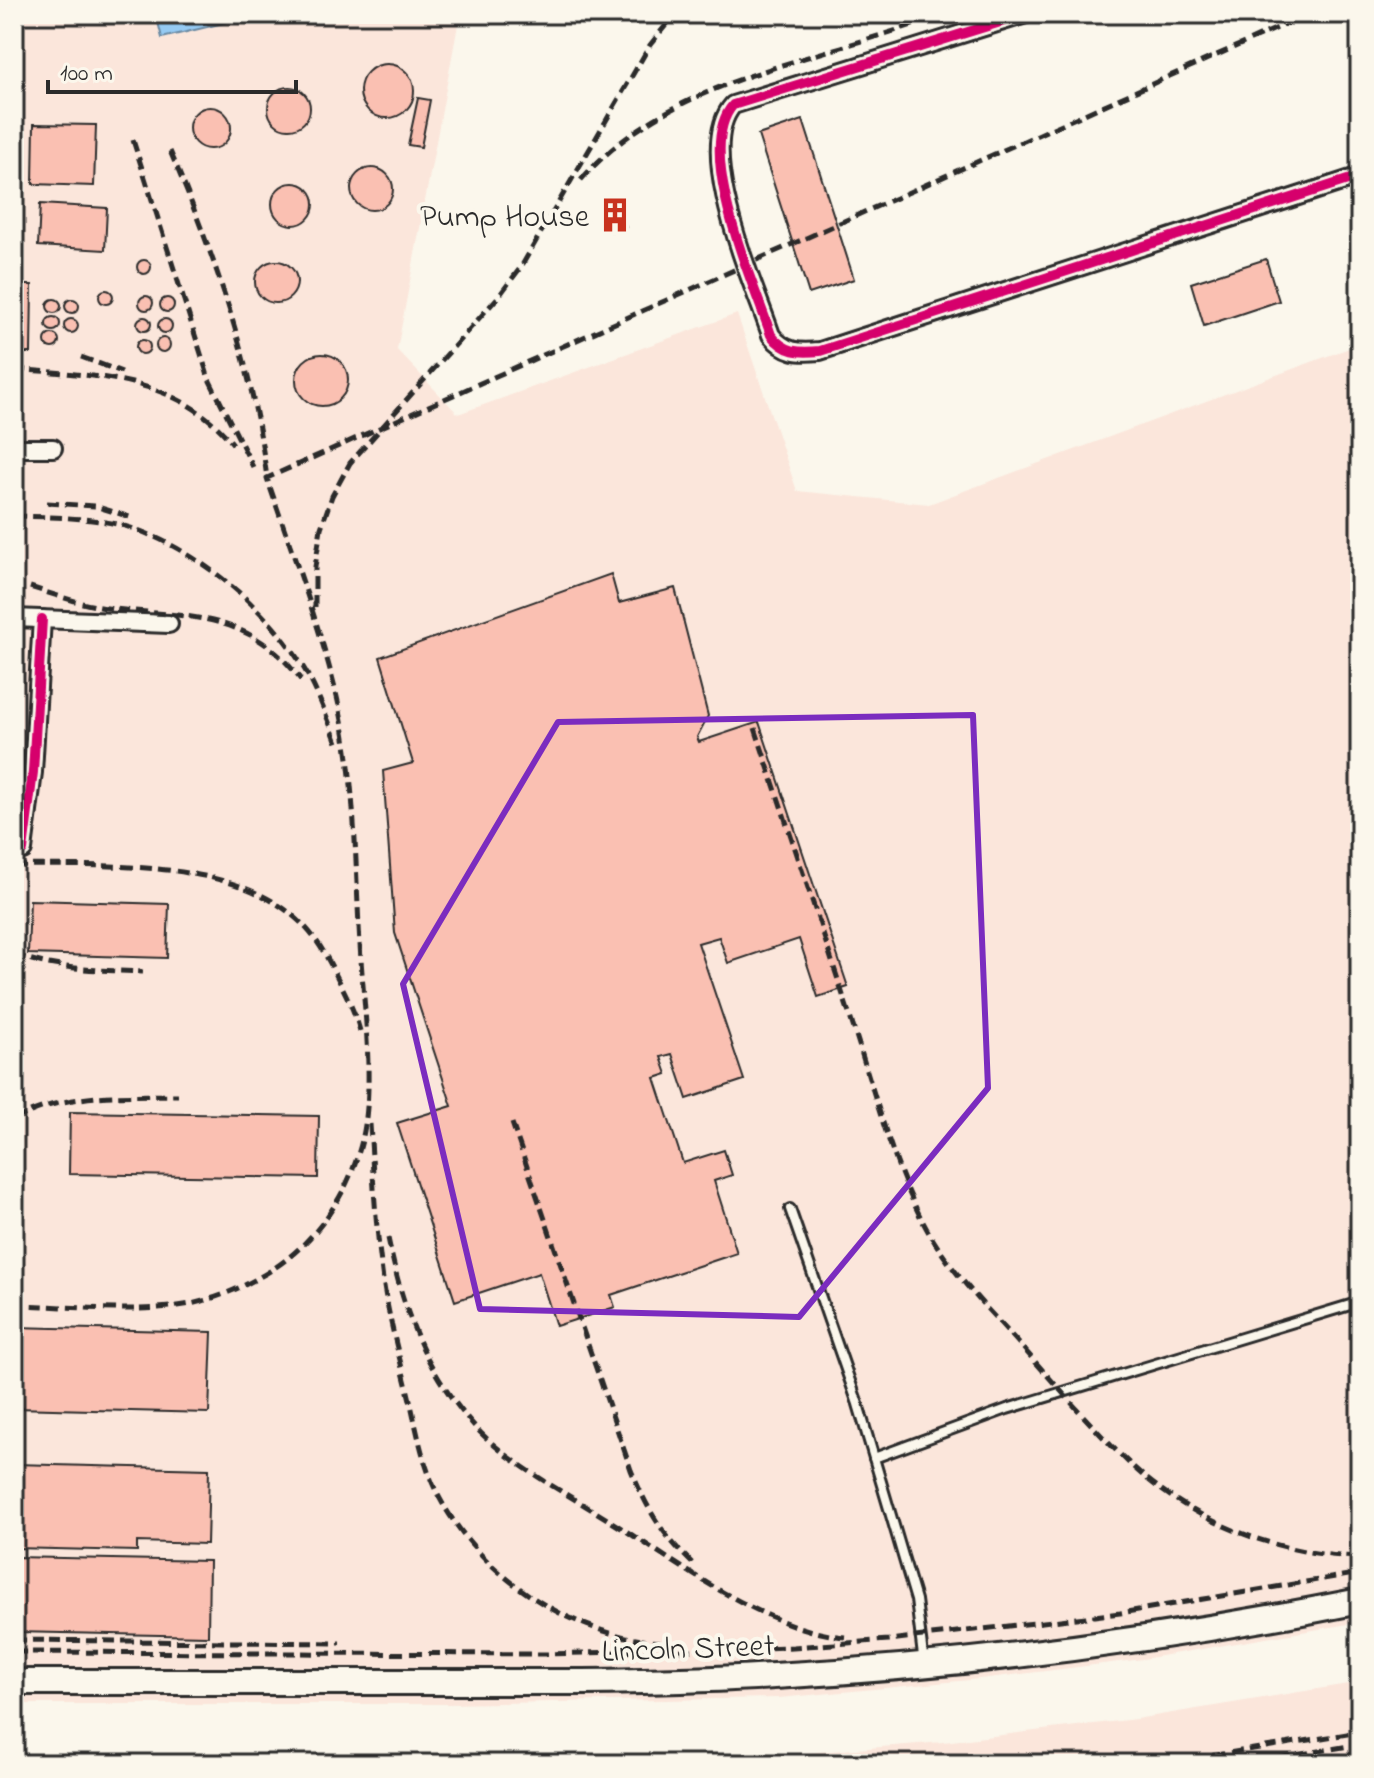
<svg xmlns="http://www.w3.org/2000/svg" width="1374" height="1778" viewBox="0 0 1374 1778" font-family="'Indie Flower',sans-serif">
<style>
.built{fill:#fbe6db}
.water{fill:#95caf3;stroke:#6b8aa3;stroke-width:2}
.building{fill:#fac0b2;stroke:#2b2b2b;stroke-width:2}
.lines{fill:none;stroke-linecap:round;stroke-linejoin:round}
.service-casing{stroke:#2b2b2b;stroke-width:14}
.minor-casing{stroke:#2b2b2b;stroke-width:22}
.secondary-casing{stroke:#2b2b2b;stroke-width:30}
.service{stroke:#fbf7ec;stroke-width:8}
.minor{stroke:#fbf7ec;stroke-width:16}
.secondary{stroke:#fbf7ec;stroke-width:24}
.rail{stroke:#2b2b2b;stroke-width:5;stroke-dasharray:12 6;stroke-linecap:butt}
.cycleway-casing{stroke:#fbf7ec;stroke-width:15}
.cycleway{stroke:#d6006c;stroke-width:10}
.marked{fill:none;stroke:#7b2cbf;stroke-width:6;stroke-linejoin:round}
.labels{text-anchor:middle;stroke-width:8;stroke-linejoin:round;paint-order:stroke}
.poi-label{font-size:32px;fill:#2b2b2b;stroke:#fbf7ec;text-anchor:end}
.street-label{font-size:32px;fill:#2b2b2b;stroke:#fbf7ec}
</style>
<rect width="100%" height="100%" fill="#fbf7ec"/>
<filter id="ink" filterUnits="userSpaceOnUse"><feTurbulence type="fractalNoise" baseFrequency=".0125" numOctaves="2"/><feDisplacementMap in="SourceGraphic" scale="16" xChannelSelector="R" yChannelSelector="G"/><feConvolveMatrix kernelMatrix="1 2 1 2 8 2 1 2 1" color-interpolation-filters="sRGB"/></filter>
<g filter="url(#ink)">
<!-- built -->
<g class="built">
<path d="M14,14h142l7,24 97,-24h200l-63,336 61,64 279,-100 60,177 132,13 431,-160v1278l-217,37 -163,20 -201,19 -335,6h-430z"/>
<path d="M1360,1682v72l-49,10h-643l275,-22 193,-23z"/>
<path d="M325,1759l171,3 139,2h-592z"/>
</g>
<!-- water -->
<path class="water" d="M156,14h104l-98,24z"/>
<!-- building -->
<g class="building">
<circle cx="387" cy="91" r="27"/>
<circle cx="289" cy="108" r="21"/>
<path d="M418,98l12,2 -9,47 -13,-2z"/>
<circle cx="210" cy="128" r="21"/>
<path d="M803,120l51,159 -45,15 -51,-159z"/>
<path d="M34,124l62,1 -2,61 -61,-2z"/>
<path d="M14,127h6l-4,158h16l-1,68h-17z"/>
<circle cx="372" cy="189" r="21"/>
<circle cx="293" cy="204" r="21"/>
<path d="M618,199l8,28 -14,4 -8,-28z"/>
<path d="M40,204l67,4 -2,42 -67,-4z"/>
<path d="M1266,259l13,42 -75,25 -13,-43z"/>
<circle cx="144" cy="267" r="7"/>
<circle cx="276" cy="282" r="21"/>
<circle cx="106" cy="297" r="7"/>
<circle cx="146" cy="303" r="7"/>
<circle cx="167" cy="305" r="7"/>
<circle cx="54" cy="306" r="7"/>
<circle cx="72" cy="306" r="7"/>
<circle cx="144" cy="324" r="7"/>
<circle cx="53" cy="324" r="7"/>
<circle cx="165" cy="326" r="7"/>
<circle cx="71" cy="326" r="7"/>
<circle cx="52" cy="341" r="7"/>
<circle cx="163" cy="345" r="7"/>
<circle cx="143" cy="347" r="7"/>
<circle cx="322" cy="380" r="26"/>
<path d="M611,574l8,29 56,-15 33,128 -11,21 2,5 60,-20 89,265 -30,10 -19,-58 -71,24 -9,-26 -21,6 46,137 -57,19 -15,-45 -11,3 6,17 -12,4 28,85 41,-13 8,25 -18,6 23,72 -126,42 4,12 -59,19 -17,-53 -84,28 -58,-178 55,-17 -57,-173 -12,-162 30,-8 -33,-106z"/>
<path d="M30,900l139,4 -2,54 -139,-4z"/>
<path d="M70,1112l249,4 -1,62 -249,-4z"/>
<path d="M14,1327l198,5 -3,81 -195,-5z"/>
<path d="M14,1464l195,5 -2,75 -70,-2v9l-123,-3z"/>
<path d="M14,1557l195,4 -1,75 -194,-4z"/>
</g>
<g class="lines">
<!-- service casing -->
<g class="service-casing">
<g id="service">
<path d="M790,1209l68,195 58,196 8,64"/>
<path d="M874,1458l133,-49 353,-107"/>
</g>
</g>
<!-- minor casing -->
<g class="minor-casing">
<g id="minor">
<path d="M1026,14l-293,91c-40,45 21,179 38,230 14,18 28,18 49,16l540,-175"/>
<path d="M14,448h39"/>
<path d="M14,618l155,6"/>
<path d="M14,850h9l10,-78 9,-153"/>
</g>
</g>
<!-- secondary casing -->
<g class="secondary-casing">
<path id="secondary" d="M14,1682c138,0 276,0 414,0 116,0 231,1 346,-6 197,-11 393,-37 586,-75"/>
</g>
<!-- service -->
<use href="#service" class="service"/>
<!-- minor -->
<use href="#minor" class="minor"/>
<!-- secondary -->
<use href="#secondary" class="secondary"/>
<!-- rail -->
<g class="rail">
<path d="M133,140l76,239 44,88"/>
<path d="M170,151c45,105 82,213 97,327"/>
<path d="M581,180c88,-103 240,-119 362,-166"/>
<path d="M81,357l41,15"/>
<path d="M14,369c81,7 163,6 219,75"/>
<path d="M47,503l48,3 38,12"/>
<path d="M14,516c35,1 69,1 103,8 72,17 153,85 189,148 13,23 22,48 32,73"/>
<path d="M30,587c25,8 50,17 77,21 77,10 141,1 194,72"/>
<path d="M315,607v-40l6,-39 11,-32 18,-33 149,-167 22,-29 129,-222 25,-31"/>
<path d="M755,728c33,99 66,199 98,298 21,65 38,134 69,194 25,49 65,88 101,128 35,39 69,80 107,116 61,57 146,91 230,93"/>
<path d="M14,865c90,2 226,-9 292,63 13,14 22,31 30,47 9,17 19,37 24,56"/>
<path d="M14,954c41,16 85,16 129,18"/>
<path d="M14,1120c51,-28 107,-24 164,-25"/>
<path d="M512,1123l119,347c17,40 29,62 61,93"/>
<path d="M370,1124c3,47 5,94 11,140 5,46 18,91 29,136 7,31 13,65 27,93 42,82 132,142 223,149"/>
<path d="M388,1238c15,74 39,139 93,195 33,33 86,61 126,86 68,42 157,111 238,118"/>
<path d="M14,1305c52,1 113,8 164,1 33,-4 67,-19 95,-37 47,-31 80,-82 91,-138 10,-55 -1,-131 -4,-187 -5,-82 -4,-167 -23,-247 -18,-75 -46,-147 -70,-219l1042,-464"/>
<path d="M14,1640l326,3"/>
<path d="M14,1652l533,2 246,-7 96,-7 231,-27 240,-40"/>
<path d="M1159,1764l201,-32"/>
<path d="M1244,1764l116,-20"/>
</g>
<!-- cycleway casing -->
<g class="cycleway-casing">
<g id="cycleway">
<path d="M1026,14l-293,91c-40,45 21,179 38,230 14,18 28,18 49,16l540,-175"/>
<path d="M14,850h9l10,-78 9,-153"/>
</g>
</g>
<!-- cycleway -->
<use href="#cycleway" class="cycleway"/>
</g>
</g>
<!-- marked area -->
<path class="marked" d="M973,715l15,373 -189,229 -319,-8 -77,-325 155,-262z"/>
<!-- icons -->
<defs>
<g id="building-bare" transform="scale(2.76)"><path d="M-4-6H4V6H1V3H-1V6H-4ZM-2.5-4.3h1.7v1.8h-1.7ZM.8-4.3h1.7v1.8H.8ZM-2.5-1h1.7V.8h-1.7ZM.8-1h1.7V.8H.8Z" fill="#c8321e" stroke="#fbf7ec" stroke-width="2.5" paint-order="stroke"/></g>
</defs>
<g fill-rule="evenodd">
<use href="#building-bare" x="615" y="215"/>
</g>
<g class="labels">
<!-- poi labels -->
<g class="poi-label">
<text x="589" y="226">Pump House</text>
</g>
<!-- street labels -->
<g class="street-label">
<text transform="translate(688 1647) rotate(-2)" y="11">Lincoln Street</text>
</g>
</g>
<!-- margin -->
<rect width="1374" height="1778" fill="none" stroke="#fbf7ec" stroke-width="48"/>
<rect x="24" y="24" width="1326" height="1730" fill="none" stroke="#2b2b2b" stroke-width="3" filter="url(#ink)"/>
<!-- scale -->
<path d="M48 80v12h248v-12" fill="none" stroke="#2b2b2b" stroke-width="4"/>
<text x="60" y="80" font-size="24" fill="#2b2b2b" stroke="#fbf7ec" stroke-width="6" paint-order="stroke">100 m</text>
</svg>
